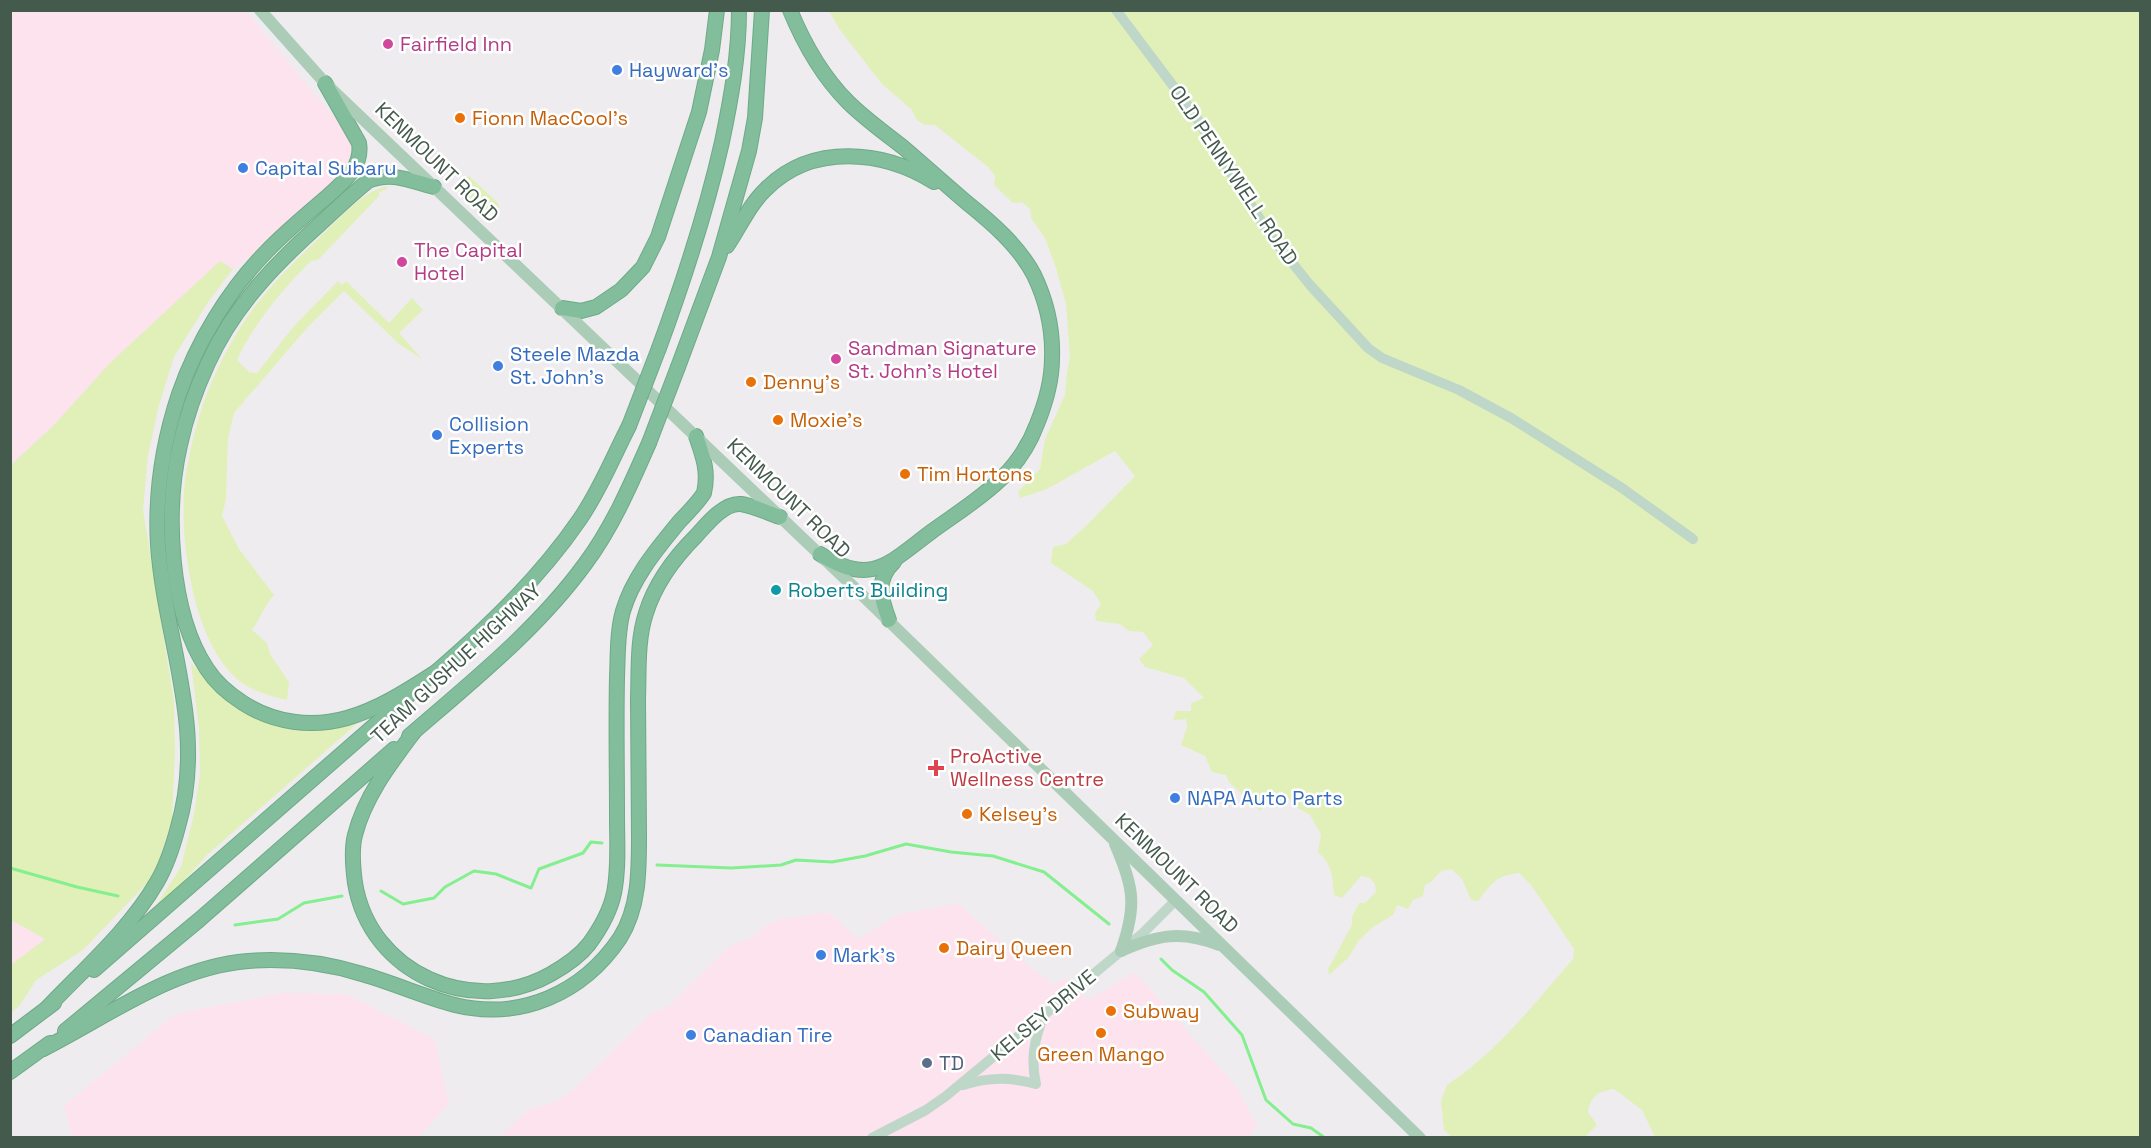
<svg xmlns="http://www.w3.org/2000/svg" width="2151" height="1148" viewBox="0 0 2151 1148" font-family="'Space Grotesk',sans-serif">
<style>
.commercial{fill:#fce3ed}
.green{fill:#e0f0b8}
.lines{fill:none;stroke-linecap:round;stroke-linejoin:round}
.stream{stroke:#83ef8f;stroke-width:3}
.highway-casing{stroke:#6daa87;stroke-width:16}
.secondary{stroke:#bed7c8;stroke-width:10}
.primary{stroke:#abcdb8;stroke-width:12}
.highway{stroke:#82be9b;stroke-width:14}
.highway-bridge-casing{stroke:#6daa87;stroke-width:16;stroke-linecap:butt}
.highway-bridge{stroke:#82be9b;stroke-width:14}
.hotel-dot{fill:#d1479c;stroke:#fff;stroke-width:2}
.shop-dot{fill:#3f7fe0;stroke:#fff;stroke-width:2}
.food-dot{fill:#e8710a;stroke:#fff;stroke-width:2}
.culture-dot{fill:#0f9aa8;stroke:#fff;stroke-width:2}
.health-dot{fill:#e0444e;stroke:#fff;stroke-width:2}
.service-dot{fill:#5c6f8a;stroke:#fff;stroke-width:2}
.labels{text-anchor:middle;stroke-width:5;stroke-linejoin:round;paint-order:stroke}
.hotel-label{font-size:20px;fill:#b23c85;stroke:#fff;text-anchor:start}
.shop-label{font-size:20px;fill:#366cbe;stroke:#fff;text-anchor:start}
.food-label{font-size:20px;fill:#c56008;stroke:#fff;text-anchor:start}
.street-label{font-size:20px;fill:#445a4d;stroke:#fff}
.culture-label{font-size:20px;fill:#0d838f;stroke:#fff;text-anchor:start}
.health-label{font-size:20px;fill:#be3a42;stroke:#fff;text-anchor:start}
.service-label{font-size:20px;fill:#4e5e75;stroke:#fff;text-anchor:start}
</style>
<rect width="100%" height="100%" fill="#efecef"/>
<!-- commercial -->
<g class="commercial">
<path d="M11,11h235l101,122 8,14 -1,10 -6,11 -15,18 -24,17 -44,43 -32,23 -13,-8 -110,102 -56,62 -43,40z"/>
<path d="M958,904l72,63 24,18 11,-8 23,23 47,-28 102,115 20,39 -9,12h-749l29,-28 28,-9 15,-9 80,-78 19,-9 60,-59 24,-9 10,-10 12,-7 44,-7 11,1 27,25 41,-25z"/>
<path d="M10,920l36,19 -35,26h-1z"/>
<path d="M282,993l64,1 89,45 14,64 -30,34h-347l-8,-31 111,-92z"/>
</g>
<!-- green -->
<g class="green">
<path d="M829,11h1311v1126h-485l-13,-27 -28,-21c-16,3 -23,6 -26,23l9,13 -12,12h-133l-8,-7 -3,-29 6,-16c50,-33 87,-81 126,-126l1,-10 -43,-64 -12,-12c-23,3 -26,9 -41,28l-7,-1 -9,-21 -11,-10 -10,2 -10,11 -6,3 -2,11 -10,4 -5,9 -11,-4 -4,10 -20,12 -14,13 -10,17 -20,18 -1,-6 24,-44v-8l7,-14h6l11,-11 -1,-8 -5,-6 -9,-2 -19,22 -8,-3c-1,-15 -2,-33 -16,-42l3,-19 -11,-19 -14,-8 -14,-16 -12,6 -10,14 -31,-29 -3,-7 -14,-3 -7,-16 -24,-11 6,-18 -1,-8 -13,1 3,-9h15v-8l13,-5 -20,-20 -39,-11 -6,-8 14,-14 -10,-13 -14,-1 -9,-7 -24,-3 -1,-8 6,-9 -8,-13 -42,-28 2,-16 13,-3 23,-21 46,-47 -20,-25 -68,38 -27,9 -2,-6 22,-23 5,-30 20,-44 2,-22 3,-16 -4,-53 -10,-36 -11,-30 -14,-20 -1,-9 -8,-7 -9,1 -19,-18 1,-9 -7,-9 -53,-42h-10l-8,-5 -5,-10 -30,-26 -42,-54z"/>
<path d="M469,176l29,27 1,7c-15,10 -38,-8 -44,-23z"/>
<path d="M387,186v3l-8,3v4l-61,64 -7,1c-28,28 -57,62 -74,99l12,12 8,1 37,-47 44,-45 4,4 4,-4 43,42 23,-25 11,12 -24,23 23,26 -23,-15 -55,-53 -38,38 -72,84 -6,25 -2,61 -4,17 17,33 35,46c-10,11 -14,24 -22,35l15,13 3,11 19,28 -2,18c-15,-3 -29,-7 -42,-15 -53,-35 -68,-153 -59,-211 6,-37 16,-74 33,-108 27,-56 56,-86 100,-128 20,-19 41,-45 68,-52z"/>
<path d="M220,261l13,8 -25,33 -34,55 -15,48 -11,50 -5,55 31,191 1,51 -3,68 -13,40 -10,21 -66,69 -47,30 -16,25 -9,8v-48l34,-26 -34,-19v-455l43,-40 56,-62z"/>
<path d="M191,663l41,41 20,12 19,7 89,-2 -153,134 -26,29 -28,26 28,-43 13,-53 6,-39 -1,-46z"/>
</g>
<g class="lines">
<!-- stream -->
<g class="stream">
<path d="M657,865l74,3 50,-3 15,-5 36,2 33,-6 41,-12 45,8 42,4 51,16 65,52"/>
<path d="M10,868l67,19 41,9"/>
<path d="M381,891l22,13 31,-6 11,-11 29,-16 22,3 35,14 8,-19 44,-16 8,-11 11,1"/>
<path d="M235,925l43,-6 26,-16 38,-7"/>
<path d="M1161,959l11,11 32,22 38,43 24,65 27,24 18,4 14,10"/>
</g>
<!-- highway casing -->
<g class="highway-casing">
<g id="highway">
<path d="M790,10c14,34 32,66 58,92 17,17 37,31 56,46 21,18 41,36 62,54 25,20 53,44 68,73 12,25 19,55 18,83 0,24 -6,44 -15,66 -20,54 -62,76 -106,108 -43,32 -60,55 -111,22"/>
<path d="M434,187c-23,-6 -43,-16 -66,-6 -16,13 -32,28 -47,42 -46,41 -87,83 -113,140 -12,26 -22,54 -28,82 -15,65 -11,167 27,224 9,14 22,25 36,34 31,20 69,25 104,15 32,-9 61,-28 89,-46"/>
<path d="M727,246c13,-19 22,-41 39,-57 46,-46 117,-39 168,-7"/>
<path d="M562,308l19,3 15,-4 25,-17 22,-23 15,-30 41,-125 13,-62 5,-40"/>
<path d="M659,348c25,-68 47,-135 63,-206 9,-43 17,-87 17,-132"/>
<path d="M678,367l41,-110 30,-106 6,-33 7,-108"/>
<path d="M889,620c-8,-21 -14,-40 5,-58"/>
<path d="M429,678c55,-47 110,-99 151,-159 20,-29 33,-62 49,-93"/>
<path d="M414,732c-24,32 -49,64 -59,103 -4,15 -2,33 0,48 15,91 118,135 196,91 14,-8 28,-17 38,-30 11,-15 21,-32 25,-51 5,-25 3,-51 3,-76 0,-47 -1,-93 0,-140 1,-21 0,-45 6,-66 10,-34 34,-62 56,-89 9,-10 18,-18 25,-29 5,-21 -1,-37 -8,-57"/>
<path d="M409,736c61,-53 128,-106 176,-172 27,-36 46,-80 64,-121"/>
<path d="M94,970l314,-274"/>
<path d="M47,1008c37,-39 83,-79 110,-126 10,-17 16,-36 21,-55 29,-100 -13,-184 -20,-282 -3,-51 5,-103 21,-151 18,-52 49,-103 87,-142 19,-20 41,-38 62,-56 16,-15 35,-29 31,-53l-34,-60"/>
<path d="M65,1031l134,-111 195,-171"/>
<path d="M10,1036l44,-33"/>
<path d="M43,1049c65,-33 130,-82 205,-88 38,-3 78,2 114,13 32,9 62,23 93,31 66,16 128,-12 165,-67 19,-30 19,-67 19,-101 0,-46 -1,-92 -1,-138 1,-28 -1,-59 8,-86 9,-29 28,-55 50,-77 10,-11 28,-34 45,-32 13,2 27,9 39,13"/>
<path d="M10,1072l40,-29"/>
</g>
</g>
<!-- secondary -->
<g class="secondary">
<path d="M1116,10l76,101 78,124 40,50 58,63 14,10 77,32 52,28 111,70 71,51"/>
<path d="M963,1085c26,-8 47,-8 73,-1 -6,-26 -1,-46 8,-70"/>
<path d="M872,1138l54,-28 20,-14 197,-163 33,-33"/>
</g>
<!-- primary -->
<g class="primary">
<path d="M260,10l65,73 534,509 561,546"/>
<path d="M1115,844c19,43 22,62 6,107"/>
<path d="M1121,951c36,-16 60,-21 98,-6"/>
</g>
<!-- highway -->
<use href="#highway" class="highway"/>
<!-- highway-bridge casing -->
<g class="highway-bridge-casing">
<g id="highway-bridge">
<path d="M629,426l30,-78"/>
<path d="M649,443l29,-76"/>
</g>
</g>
<!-- highway-bridge -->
<use href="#highway-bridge" class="highway-bridge"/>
</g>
<!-- markers -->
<g class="hotel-dot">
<circle cx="388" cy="44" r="6"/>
<circle cx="402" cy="262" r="6"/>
<circle cx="836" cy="359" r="6"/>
</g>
<g class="shop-dot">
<circle cx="617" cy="70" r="6"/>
<circle cx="243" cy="168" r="6"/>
<circle cx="498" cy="366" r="6"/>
<circle cx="437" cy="435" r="6"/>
<circle cx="1175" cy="798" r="6"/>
<circle cx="821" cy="955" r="6"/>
<circle cx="691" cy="1035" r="6"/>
</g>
<g class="food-dot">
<circle cx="460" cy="118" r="6"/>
<circle cx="751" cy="382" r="6"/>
<circle cx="778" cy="420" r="6"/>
<circle cx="905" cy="474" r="6"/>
<circle cx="967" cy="814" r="6"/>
<circle cx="944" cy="948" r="6"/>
<circle cx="1111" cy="1011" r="6"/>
<circle cx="1101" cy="1033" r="6"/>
</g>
<circle class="culture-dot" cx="776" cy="590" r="6"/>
<path class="health-dot" d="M933 759h6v6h6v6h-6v6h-6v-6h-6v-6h6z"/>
<circle class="service-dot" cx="927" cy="1063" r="6"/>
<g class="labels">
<!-- hotel labels -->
<g class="hotel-label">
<text x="400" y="51">Fairfield Inn</text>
<text x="414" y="257">The Capital<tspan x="414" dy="23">Hotel</tspan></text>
<text x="848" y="355">Sandman Signature<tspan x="848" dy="23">St. John's Hotel</tspan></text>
</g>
<!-- shop labels -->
<g class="shop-label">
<text x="629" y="77">Hayward's</text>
<text x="255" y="175">Capital Subaru</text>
<text x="510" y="361">Steele Mazda<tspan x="510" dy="23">St. John's</tspan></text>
<text x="449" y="431">Collision<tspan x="449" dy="23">Experts</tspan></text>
<text x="1187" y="805">NAPA Auto Parts</text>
<text x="833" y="962">Mark's</text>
<text x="703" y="1042">Canadian Tire</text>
</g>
<!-- food labels -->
<g class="food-label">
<text x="472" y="125">Fionn MacCool's</text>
<text x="763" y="389">Denny's</text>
<text x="790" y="427">Moxie's</text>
<text x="917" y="481">Tim Hortons</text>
<text x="979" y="821">Kelsey's</text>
<text x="956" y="955">Dairy Queen</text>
<text x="1123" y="1018">Subway</text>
<text x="1101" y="1061" text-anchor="middle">Green Mango</text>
</g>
<!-- street labels -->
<g class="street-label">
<text transform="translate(437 162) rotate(44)" y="7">KENMOUNT ROAD</text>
<text transform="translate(1234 175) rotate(56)" y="7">OLD PENNYWELL ROAD</text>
<text transform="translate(789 498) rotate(44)" y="7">KENMOUNT ROAD</text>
<text transform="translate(456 663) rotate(-43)" y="7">TEAM GUSHUE HIGHWAY</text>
<text transform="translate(1177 873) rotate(44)" y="7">KENMOUNT ROAD</text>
<text transform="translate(1043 1015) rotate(-40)" y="7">KELSEY DRIVE</text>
</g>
<!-- culture labels -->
<g class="culture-label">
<text x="788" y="597">Roberts Building</text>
</g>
<!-- health labels -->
<g class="health-label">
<text x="950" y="763">ProActive<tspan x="950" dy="23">Wellness Centre</tspan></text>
</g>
<!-- service labels -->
<g class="service-label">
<text x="939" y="1070">TD</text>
</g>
</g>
<!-- border -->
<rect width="2151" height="1148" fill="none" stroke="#445a4d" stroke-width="24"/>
</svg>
